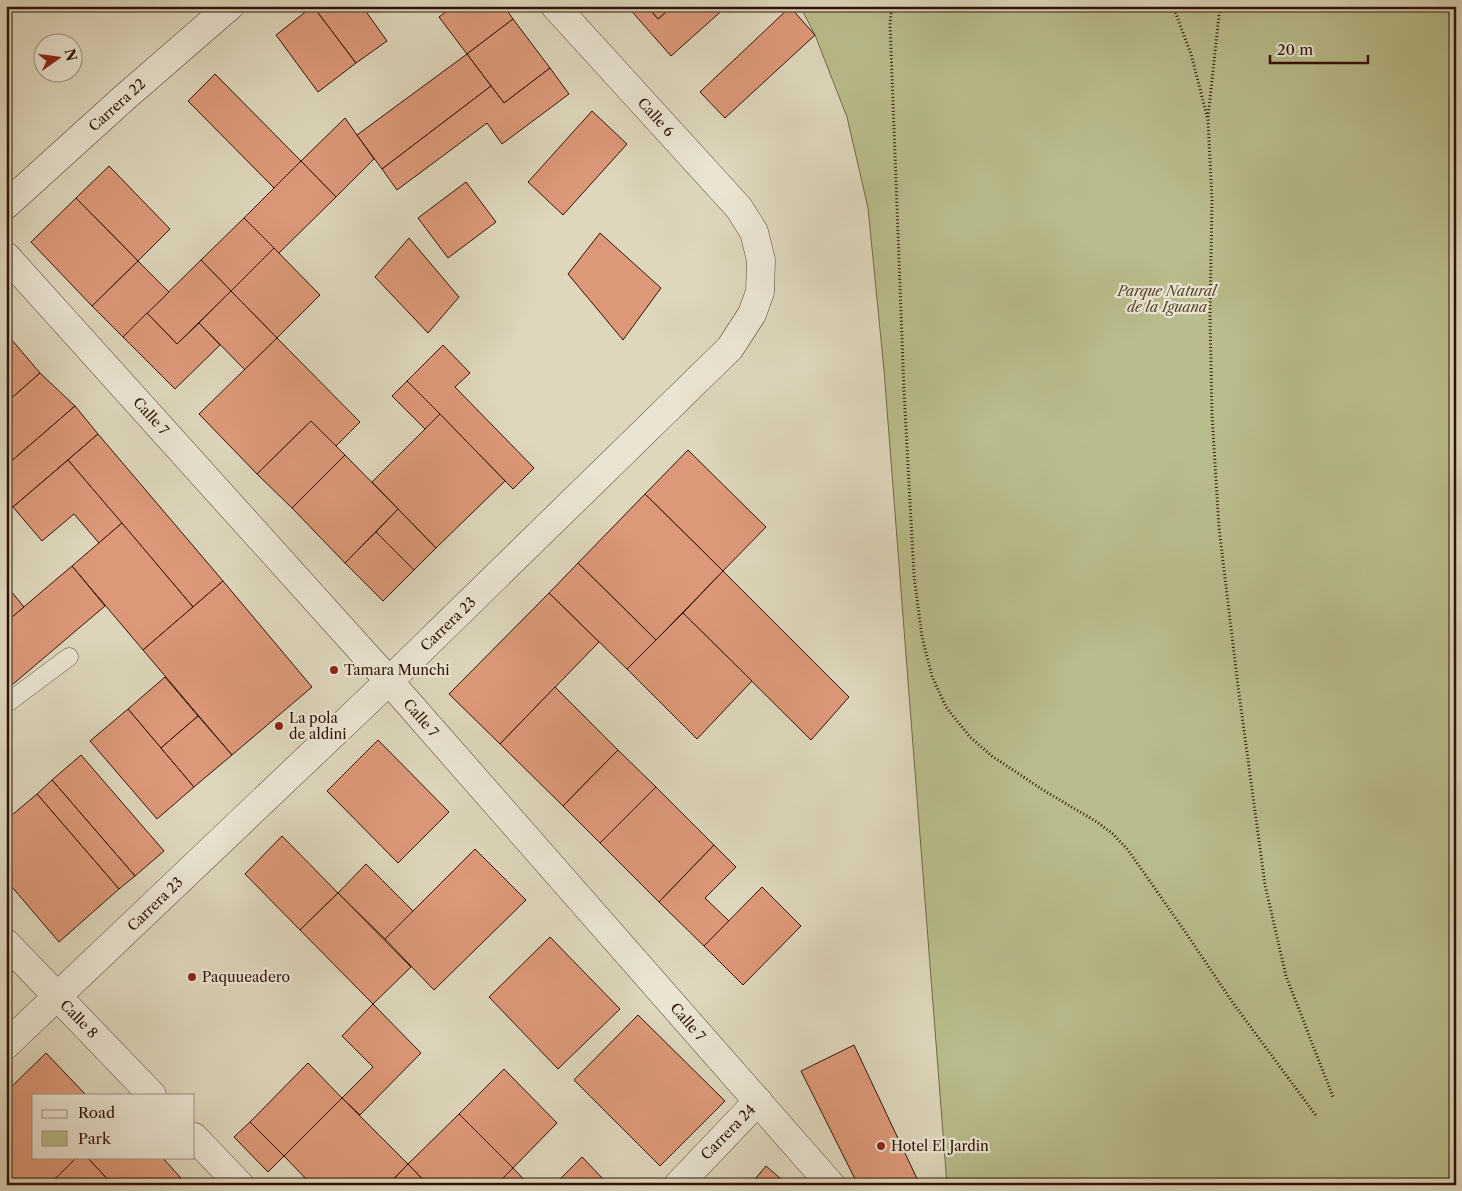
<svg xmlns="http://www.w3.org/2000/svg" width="1462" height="1191" viewBox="0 0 1462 1191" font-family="'Libre Caslon Text',serif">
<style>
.green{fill:#b9bc8b;stroke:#746748}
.building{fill:#dd9879;stroke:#2f1206}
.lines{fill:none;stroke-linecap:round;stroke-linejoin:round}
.lane-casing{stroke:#5b4334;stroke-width:19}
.street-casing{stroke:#5b4334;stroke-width:29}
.path{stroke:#2f1206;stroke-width:3;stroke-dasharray:1 2.5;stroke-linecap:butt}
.lane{stroke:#eae5d3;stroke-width:18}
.street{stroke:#eae5d3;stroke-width:28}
.poi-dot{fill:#8f2418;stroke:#eae5d3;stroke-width:2}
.labels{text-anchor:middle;stroke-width:4.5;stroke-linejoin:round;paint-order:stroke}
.street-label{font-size:14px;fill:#2f1206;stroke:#eae5d3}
.park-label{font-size:14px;font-style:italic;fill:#58452e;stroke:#eae5d3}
.poi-label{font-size:14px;fill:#2f1206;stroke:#eae5d3;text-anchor:start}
</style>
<rect width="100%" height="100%" fill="#ded7bc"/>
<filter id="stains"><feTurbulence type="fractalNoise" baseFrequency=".004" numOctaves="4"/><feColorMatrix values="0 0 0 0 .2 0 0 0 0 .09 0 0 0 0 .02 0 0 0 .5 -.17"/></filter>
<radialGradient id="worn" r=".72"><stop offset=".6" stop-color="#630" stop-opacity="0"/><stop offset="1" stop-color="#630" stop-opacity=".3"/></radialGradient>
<!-- green -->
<path class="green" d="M800,6h656v1179h-509l-63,-815 -16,-162 -21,-91 -32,-82z"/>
<!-- building -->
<g class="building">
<path d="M313,6l43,57 -38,29 -42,-57z"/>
<path d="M313,6h49l25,35 -31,22z"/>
<path d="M454,6h50l9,13 -46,35 -28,-37z"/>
<path d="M627,6h20l11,13 15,-13 53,1 -55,49z"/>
<path d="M647,6h26l-15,13z"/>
<path d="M790,7l25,28 -90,83 -25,-26z"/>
<path d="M513,19l37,49 -46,35 -37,-49z"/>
<path d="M467,54l24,32 -109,83 -25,-34z"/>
<path d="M550,68l19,26 -67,50 -15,-21 -90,67 -15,-21 109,-83 13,17z"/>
<path d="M215,74l86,87 -27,27 -86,-87z"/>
<path d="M592,111l35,33 -64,71 -35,-33z"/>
<path d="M345,118l29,41 -38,38 -35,-36z"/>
<path d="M301,161l35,36 -57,56 -35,-35z"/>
<path d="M109,166l61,63 -32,32 -62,-63z"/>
<path d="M466,182l30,40 -48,36 -30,-40z"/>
<path d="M76,198l62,63 -46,45 -61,-64z"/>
<path d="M244,218l30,30 -43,43 -30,-31z"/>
<path d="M600,233l61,55 -38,52 -55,-66z"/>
<path d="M409,238l50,59 -31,36 -53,-56z"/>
<path d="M274,248l46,47 -43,43 -46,-47z"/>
<path d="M201,260l30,31 -54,53 -30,-31z"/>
<path d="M138,261l31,31 -46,45 -31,-31z"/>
<path d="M231,291l46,47 -32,32 -46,-47z"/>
<path d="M147,313l30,31 22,-21 21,22 -45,44 -52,-52z"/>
<path d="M6,333l34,40 -34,30z"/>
<path d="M277,338l83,84 -24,24 -25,-25 -54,53 -58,-60z"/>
<path d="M443,345l27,28 -15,14 79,81 -21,21 -106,-108z"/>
<path d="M40,373l35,33 -67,58 -2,-2v-59z"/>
<path d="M407,381l33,33 -15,15 -33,-33z"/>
<path d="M75,406l23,28 -85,73 -7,-8v-37l2,2z"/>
<path d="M440,414l65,67 -69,67 -64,-66z"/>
<path d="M311,421l34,34 -53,53 -35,-34z"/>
<path d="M98,434l125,147 -30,26 -125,-147z"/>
<path d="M688,450l78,77 -43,44 -78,-77z"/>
<path d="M345,455l53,54 -53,54 -53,-55z"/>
<path d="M68,460l54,63 -23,20 -25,-29 -32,27 -29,-34z"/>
<path d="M645,494l78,77 -67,69 -78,-77z"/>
<path d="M398,509l38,39 -22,22 -38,-38z"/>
<path d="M122,523l71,84 -50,43 -71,-84z"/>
<path d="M376,532l38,38 -31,31 -38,-38z"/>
<path d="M578,563l78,77 -29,29 -78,-76z"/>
<path d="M72,566l33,40 -99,84v-68z"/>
<path d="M723,571l126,126 -38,43 -128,-127z"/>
<path d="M223,581l89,106 -80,68 -89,-105z"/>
<path d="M6,585l18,22 -18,15z"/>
<path d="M549,593l50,49 -99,102 -51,-50z"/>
<path d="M683,613l69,68 -55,58 -70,-70z"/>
<path d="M165,677l33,39 -37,32 -33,-39z"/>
<path d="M555,687l63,63 -55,56 -63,-62z"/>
<path d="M128,709l66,78 -37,32 -67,-78z"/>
<path d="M198,716l34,39 -38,32 -33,-39z"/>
<path d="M378,740l71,72 -51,51 -71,-72z"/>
<path d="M618,750l38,37 -56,56 -37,-37z"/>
<path d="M81,755l83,96 -29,25 -83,-96z"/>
<path d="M52,780l83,96 -16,13 -82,-95z"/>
<path d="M656,787l58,58 -55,57 -59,-59z"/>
<path d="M37,794l82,95 -60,53 -53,-62v-60z"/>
<path d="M282,836l56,57 -38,37 -55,-56z"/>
<path d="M714,845l22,22 -31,31 24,23 -25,25 -45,-44z"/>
<path d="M475,849l51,51 -92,90 -49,-51z"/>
<path d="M366,864l47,47 -28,28 -47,-46z"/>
<path d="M762,887l39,39 -58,59 -39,-39z"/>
<path d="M338,893l73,74 -38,37 -73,-74z"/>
<path d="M550,937l70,72 -62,60 -69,-72z"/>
<path d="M373,1004l48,49 -61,62 -18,-17 31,-31 -31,-31z"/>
<path d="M638,1015l87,86 -65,65 -86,-86z"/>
<path d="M854,1045l66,140h-62l-57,-114z"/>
<path d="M46,1053l40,42h-52v62h43l-28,28h-43v-93z"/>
<path d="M308,1063l34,35 -58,58 -34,-34z"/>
<path d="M504,1069l53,54 -44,45 -54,-54z"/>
<path d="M342,1098l66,66 -20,21h-76l-28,-29z"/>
<path d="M459,1114l54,54 -17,17h-68l-20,-21z"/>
<path d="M250,1122l34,34 -16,16 -34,-35z"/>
<path d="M77,1157h10l26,28h-64z"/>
<path d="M87,1157h75l18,20v8h-67z"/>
<path d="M582,1157l27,28h-55z"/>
<path d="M408,1164l20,21h-40z"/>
<path d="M766,1166l22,19h-38z"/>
<path d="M513,1168l16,17h-33z"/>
</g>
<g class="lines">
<!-- lane casing -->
<g class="lane-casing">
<path id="lane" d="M6,704l63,-47"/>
</g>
<!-- street casing -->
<g class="street-casing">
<g id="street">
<path d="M6,205l118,-107 106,-92"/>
<path d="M6,256l383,425 442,504"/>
<path d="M6,943l146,152"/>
<path d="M6,1045l383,-364 341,-333 22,-34 8,-22 1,-32 -7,-28 -15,-24 -184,-202"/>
<path d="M194,1137l46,48"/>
<path d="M678,1185l80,-84"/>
</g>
</g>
<!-- path -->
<g class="path">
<path d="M892,6l-2,17 14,368 10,185 8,61 10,39 14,31 24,30 22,19 51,34 54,32 16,12 15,16 58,83 47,70 84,114"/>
<path d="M1173,6l18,48 17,66 4,80 -2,114 2,101 7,113 19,158 27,199 21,91 47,121"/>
<path d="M1208,117l12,-111"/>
</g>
<!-- lane -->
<use href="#lane" class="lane"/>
<!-- street -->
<use href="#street" class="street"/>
</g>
<!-- markers -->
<g class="poi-dot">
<circle cx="334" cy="670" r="5"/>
<circle cx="279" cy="726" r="5"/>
<circle cx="192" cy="977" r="5"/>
<circle cx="881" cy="1146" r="5"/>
</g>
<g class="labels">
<!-- street labels -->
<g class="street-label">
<text transform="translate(117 105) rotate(-42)" y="5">Carrera 22</text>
<text transform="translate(656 117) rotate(48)" y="5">Calle 6</text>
<text transform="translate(151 416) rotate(48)" y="5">Calle 7</text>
<text transform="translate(448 624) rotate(-44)" y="5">Carrera 23</text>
<text transform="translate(421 718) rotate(49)" y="5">Calle 7</text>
<text transform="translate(155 904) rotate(-44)" y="5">Carrera 23</text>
<text transform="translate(79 1019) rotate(46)" y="5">Calle 8</text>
<text transform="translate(688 1022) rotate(49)" y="5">Calle 7</text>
<text transform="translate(728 1132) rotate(-46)" y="5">Carrera 24</text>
</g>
<!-- park labels -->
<g class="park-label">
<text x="1167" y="296">Parque Natural<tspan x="1167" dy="16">de la Iguana</tspan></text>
</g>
<!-- poi labels -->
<g class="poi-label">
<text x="344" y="675">Tamara Munchi</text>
<text x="289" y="723">La pola<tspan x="289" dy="16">de aldini</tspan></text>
<text x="202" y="982">Paquueadero</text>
<text x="891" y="1151">Hotel El Jardin</text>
</g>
</g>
<!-- margin -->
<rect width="1462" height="1191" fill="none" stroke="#ded7bc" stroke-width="25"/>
<rect x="8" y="8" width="1447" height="1176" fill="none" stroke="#2f1206" stroke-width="2.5"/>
<rect x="12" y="12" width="1437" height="1166" fill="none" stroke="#2f1206"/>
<!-- legend -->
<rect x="32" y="1094" width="162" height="65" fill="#eae5d3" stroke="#9f9181"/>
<rect x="42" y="1110" width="25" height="8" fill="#eae5d3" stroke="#9f9181"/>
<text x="78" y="1118" font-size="15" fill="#2f1206">Road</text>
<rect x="42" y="1131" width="25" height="15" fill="#b9bc8b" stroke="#9f9181"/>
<text x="78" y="1144" font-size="15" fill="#2f1206">Park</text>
<!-- north arrow -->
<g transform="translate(58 58) rotate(76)"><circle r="24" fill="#eae5d3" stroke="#9f9181"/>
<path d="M0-4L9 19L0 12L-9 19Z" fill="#8f2418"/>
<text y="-8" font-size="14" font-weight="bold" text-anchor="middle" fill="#2f1206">N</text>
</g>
<!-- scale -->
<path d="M1270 55v8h98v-8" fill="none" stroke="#2f1206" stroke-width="2.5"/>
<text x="1277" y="55" font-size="15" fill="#2f1206" stroke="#eae5d3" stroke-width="4" paint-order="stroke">20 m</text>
<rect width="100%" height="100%" filter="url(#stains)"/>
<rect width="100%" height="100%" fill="url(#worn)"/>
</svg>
